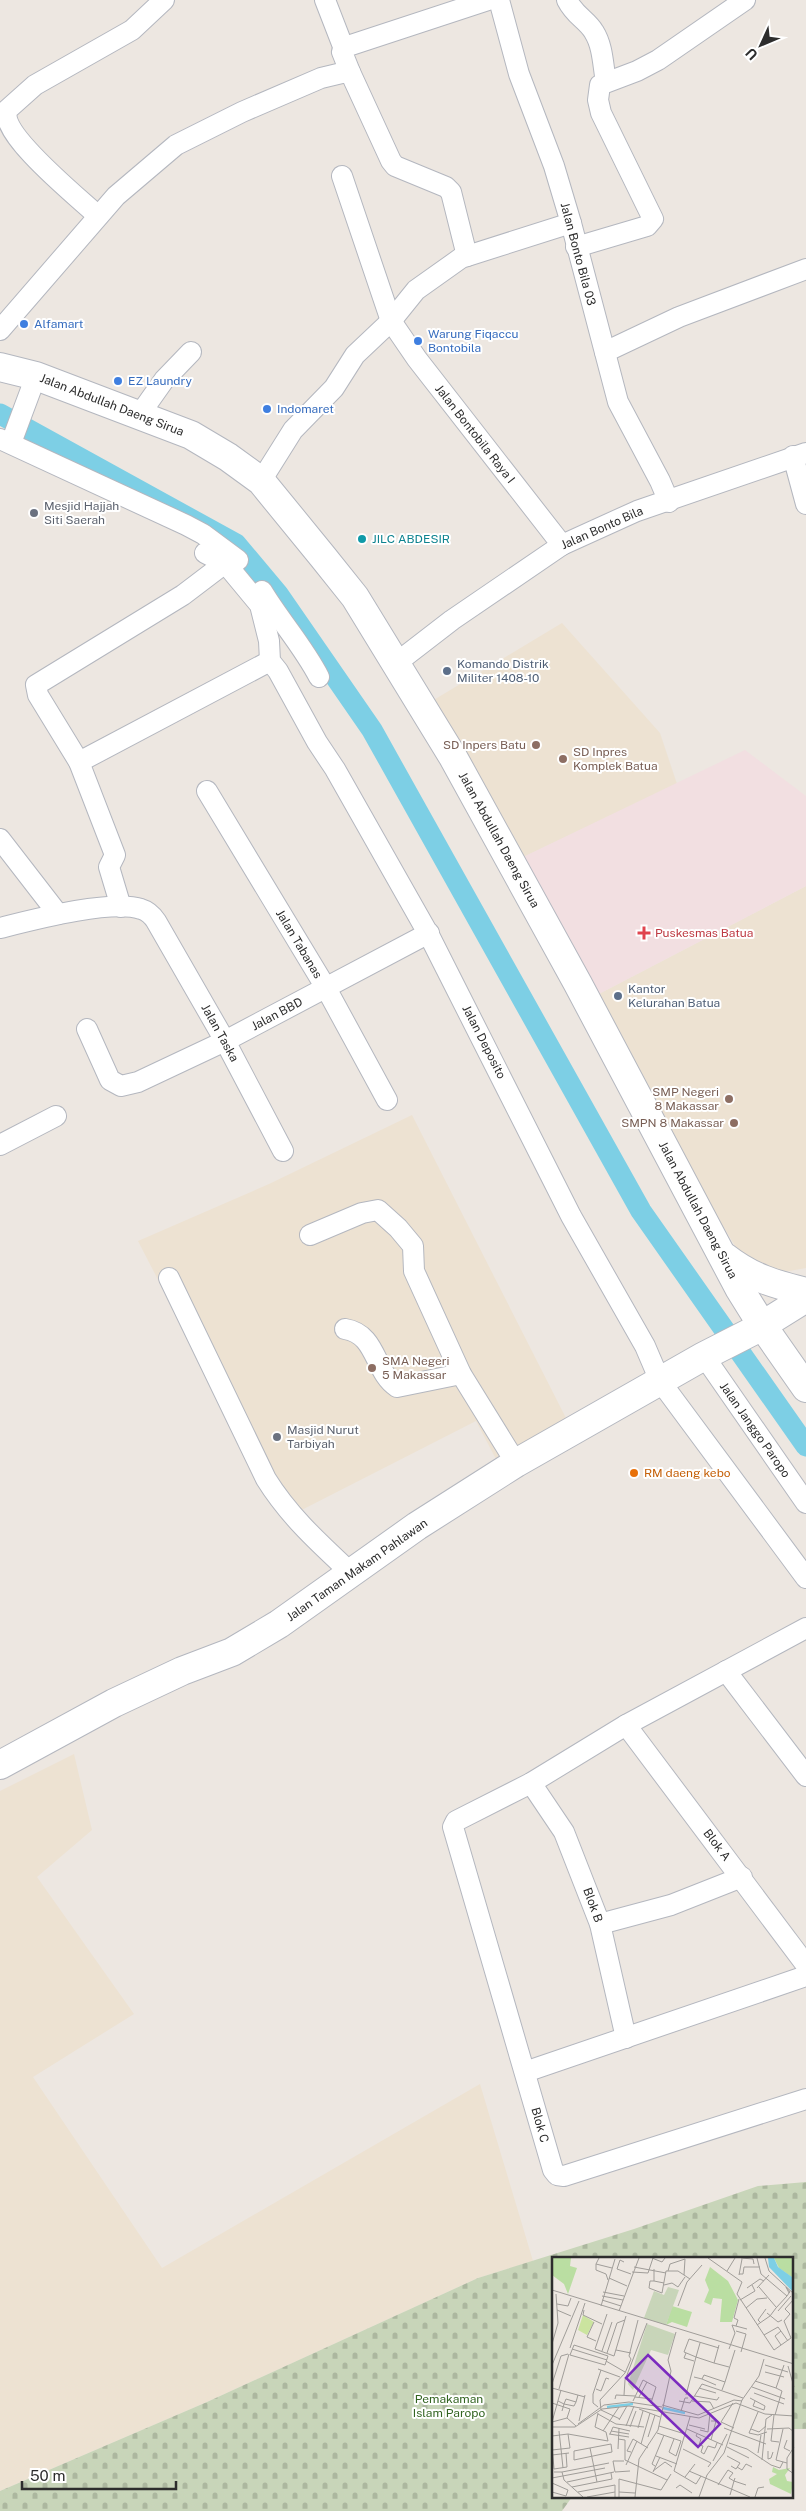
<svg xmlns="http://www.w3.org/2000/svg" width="806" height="2511" viewBox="0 0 806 2511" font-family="'Public Sans',sans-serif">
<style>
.education{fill:#ede2d2}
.medical{fill:#f2dfe1}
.cemetery{fill:url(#cemetery-stones)}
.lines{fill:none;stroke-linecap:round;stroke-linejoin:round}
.canal{stroke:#7dcfe5;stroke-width:21}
.street-casing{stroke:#b4b7bf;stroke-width:22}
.secondary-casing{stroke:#b4b7bf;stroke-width:30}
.street{stroke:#fff;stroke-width:20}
.secondary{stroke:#fff;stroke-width:28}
.shop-dot{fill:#3f7fe0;stroke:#fff;stroke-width:2}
.worship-dot{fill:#6b7280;stroke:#fff;stroke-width:2}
.culture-dot{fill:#0f9aa8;stroke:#fff;stroke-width:2}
.service-dot{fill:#5c6f8a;stroke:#fff;stroke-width:2}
.education-dot{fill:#8d6e63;stroke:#fff;stroke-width:2}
.health-dot{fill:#e0444e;stroke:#fff;stroke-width:2}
.food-dot{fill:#e8710a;stroke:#fff;stroke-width:2}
.labels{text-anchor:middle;stroke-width:4;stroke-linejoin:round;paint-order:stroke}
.street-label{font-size:12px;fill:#2d2d2d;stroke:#fff}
.shop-label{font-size:12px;fill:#366cbe;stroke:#fff;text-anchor:start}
.worship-label{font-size:12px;fill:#5b616d;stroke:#fff;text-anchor:start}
.culture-label{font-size:12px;fill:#0d838f;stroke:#fff;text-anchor:start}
.service-label{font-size:12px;fill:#4e5e75;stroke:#fff;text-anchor:start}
.education-label{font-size:12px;fill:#785e54;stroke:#fff;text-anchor:end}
.health-label{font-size:12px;fill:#be3a42;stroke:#fff;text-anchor:start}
.food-label{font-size:12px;fill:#c56008;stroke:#fff;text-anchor:start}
.park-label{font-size:12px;fill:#336522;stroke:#fff}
.inset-river{fill:none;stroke:#7dcfe5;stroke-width:2.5}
.inset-road{fill:none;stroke:#a09d99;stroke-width:1}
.view{fill:#7b2cbf;fill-opacity:0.15;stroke:#7b2cbf;stroke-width:2.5}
.inset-edge{fill:none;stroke:#2d2d2d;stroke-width:2.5}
</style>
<defs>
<pattern id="cemetery-stones" width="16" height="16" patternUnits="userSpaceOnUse" patternTransform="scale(1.25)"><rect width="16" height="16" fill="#c8d5b9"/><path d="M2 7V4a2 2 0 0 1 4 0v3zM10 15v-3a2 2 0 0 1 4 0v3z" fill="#acb79f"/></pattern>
</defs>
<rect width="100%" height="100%" fill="#ede7e1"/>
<!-- education -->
<g class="education">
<path d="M562,623l98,110 17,51 -160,76 -90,-156z"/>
<path d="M806,886v382l-22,4 -22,-5 -20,-10 -34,-55 -113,-206z"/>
<path d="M412,1115l156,307 -71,39 -21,-40 -194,99 -144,-279 131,-57z"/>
<path d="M74,1754l18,76 -55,47 97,137 -101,63 129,191 318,-184 53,177 -55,17 -271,124 -207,89v-700z"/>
</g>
<!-- medical -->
<path class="medical" d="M745,750l61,46v90l-211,110 -78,-136z"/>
<!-- cemetery -->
<path class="cemetery" d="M806,2182v247h-14v-171h-238v239h18l-10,14h-562v-20l207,-89 271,-124 156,-49 124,-43z"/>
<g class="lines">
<!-- canal -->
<path class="canal" d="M0,414l236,130 42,50 94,136 269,481 165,235"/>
<!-- street casing -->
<g class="street-casing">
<g id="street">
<path d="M325,0l19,49"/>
<path d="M499,0l20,74 35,92 17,57 47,179 42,79 9,21"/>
<path d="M567,0c8,16 20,20 27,32 9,14 9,34 12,50"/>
<path d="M350,72l-8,-20 6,-6 140,-46"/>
<path d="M342,176l49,145 26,38 145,186"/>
<path d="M98,216c-19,-18 -98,-81 -91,-106l28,-25 97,-55 32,-30"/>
<path d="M576,247l71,-21 6,-7 -52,-106 -3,-13 2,-15 37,-14 21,-11 87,-60"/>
<path d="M0,330l116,-134 60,-51 66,-33 79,-34 25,-6h4l41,89 4,5 51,21 5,5 16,64"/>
<path d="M605,352l74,-35 127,-48"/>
<path d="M140,414l24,-34 27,-28"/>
<path d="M0,439l186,86 17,9 35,26"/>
<path d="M11,443l25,-67"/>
<path d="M793,456l13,48"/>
<path d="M261,481l32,-51 41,-42 21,-33 36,-34 25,-31 45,-32 110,-35"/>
<path d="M205,553l21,11 34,41 9,36 1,20 8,10 39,71 18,27 94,166 142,281 74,130 15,35 146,197"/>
<path d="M262,591c18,30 41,55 57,86"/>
<path d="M395,664l57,-44 110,-75 75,-34 169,-58"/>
<path d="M79,762l191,-101"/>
<path d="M207,791l119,197 61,112"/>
<path d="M0,839l58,75"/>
<path d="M121,907l-12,-40 6,-12 -36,-93 -41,-67 -2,-10 147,-90 50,-38"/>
<path d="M0,928c32,-8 111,-29 141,-19 7,2 11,6 15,12l69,120 58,110"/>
<path d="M87,1029l23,51 11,6 17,-4 87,-41 204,-108"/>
<path d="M0,1145l56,-29"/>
<path d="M310,1235l52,-22 16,-3 20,18 15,18 1,25 47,103 55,89"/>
<path d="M169,1278l97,201c23,37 53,64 84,93"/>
<path d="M345,1329c32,5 29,43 52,58l64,-13"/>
<path d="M704,1356l102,147"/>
<path d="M806,1628l-180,97 -95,58 -75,38 -3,6 100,343 4,5 7,1 242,-77"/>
<path d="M726,1671l80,105"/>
<path d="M626,1725l180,240"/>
<path d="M531,1783l33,49 36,92 26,114"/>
<path d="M600,1924l71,-19 71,-28"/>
<path d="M525,2072l281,-96"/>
</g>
</g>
<!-- secondary casing -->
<g class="secondary-casing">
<g id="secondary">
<path d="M0,367l36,9 155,59 37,22 33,24 62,76 32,40 98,160 125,227 161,304 23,37 44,63"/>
<path d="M725,1257c27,21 49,27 81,35"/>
<path d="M0,1765l114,-62 68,-32 50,-19 47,-28 138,-98 99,-63 188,-107 49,-25 53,-33"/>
</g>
</g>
<!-- street -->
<use href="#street" class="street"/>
<!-- secondary -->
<use href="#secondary" class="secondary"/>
</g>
<!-- markers -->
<g class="shop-dot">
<circle cx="24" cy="324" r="5"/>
<circle cx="418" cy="341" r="5"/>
<circle cx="118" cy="381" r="5"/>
<circle cx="267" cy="409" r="5"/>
</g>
<g class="worship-dot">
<circle cx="34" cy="513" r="5"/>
<circle cx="277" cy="1437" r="5"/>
</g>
<circle class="culture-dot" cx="362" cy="539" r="5"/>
<g class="service-dot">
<circle cx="447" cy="671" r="5"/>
<circle cx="618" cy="996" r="5"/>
</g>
<g class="education-dot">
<circle cx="536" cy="745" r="5"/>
<circle cx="563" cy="759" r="5"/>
<circle cx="729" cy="1099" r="5"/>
<circle cx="734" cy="1123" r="5"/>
<circle cx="372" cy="1368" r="5"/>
</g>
<path class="health-dot" d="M641.5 925.5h5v5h5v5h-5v5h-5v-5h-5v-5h5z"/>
<circle class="food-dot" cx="634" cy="1473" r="5"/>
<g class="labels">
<!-- street labels -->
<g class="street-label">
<text transform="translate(578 254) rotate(75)" y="4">Jalan Bonto Bila 03</text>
<text transform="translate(112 405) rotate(21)" y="4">Jalan Abdullah Daeng Sirua</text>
<text transform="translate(475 434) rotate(52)" y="4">Jalan Bontobila Raya I</text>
<text transform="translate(602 528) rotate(-24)" y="4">Jalan Bonto Bila</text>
<text transform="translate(499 840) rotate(61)" y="4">Jalan Abdullah Daeng Sirua</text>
<text transform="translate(299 944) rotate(59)" y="4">Jalan Tabanas</text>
<text transform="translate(277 1014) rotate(-28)" y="4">Jalan BBD</text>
<text transform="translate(220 1033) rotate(61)" y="4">Jalan Taska</text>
<text transform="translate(484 1042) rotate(63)" y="4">Jalan Deposito</text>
<text transform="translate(698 1210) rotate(62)" y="4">Jalan Abdullah Daeng Sirua</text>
<text transform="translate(755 1430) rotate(55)" y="4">Jalan Janggo Paropo</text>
<text transform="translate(357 1570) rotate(-35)" y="4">Jalan Taman Makam Pahlawan</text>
<text transform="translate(717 1845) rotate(53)" y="4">Blok A</text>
<text transform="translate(593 1905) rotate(70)" y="4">Blok B</text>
<text transform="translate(540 2125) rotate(74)" y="4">Blok C</text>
</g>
<!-- shop labels -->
<g class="shop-label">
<text x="34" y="328">Alfamart</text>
<text x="428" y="338">Warung Fiqaccu<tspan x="428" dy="14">Bontobila</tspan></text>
<text x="128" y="385">EZ Laundry</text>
<text x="277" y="413">Indomaret</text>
</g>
<!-- worship labels -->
<g class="worship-label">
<text x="44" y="510">Mesjid Hajjah<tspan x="44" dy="14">Siti Saerah</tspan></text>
<text x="287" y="1434">Masjid Nurut<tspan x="287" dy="14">Tarbiyah</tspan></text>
</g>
<!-- culture labels -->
<g class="culture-label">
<text x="372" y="543">JILC ABDESIR</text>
</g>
<!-- service labels -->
<g class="service-label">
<text x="457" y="668">Komando Distrik<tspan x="457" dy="14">Militer 1408-10</tspan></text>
<text x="628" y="993">Kantor<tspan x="628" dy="14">Kelurahan Batua</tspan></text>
</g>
<!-- education labels -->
<g class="education-label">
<text x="526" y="749">SD Inpers Batu</text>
<text x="573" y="756" text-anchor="start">SD Inpres<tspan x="573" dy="14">Komplek Batua</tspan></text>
<text x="719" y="1096">SMP Negeri<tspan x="719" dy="14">8 Makassar</tspan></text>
<text x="724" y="1127">SMPN 8 Makassar</text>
<text x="382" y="1365" text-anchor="start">SMA Negeri<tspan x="382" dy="14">5 Makassar</tspan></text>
</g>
<!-- health labels -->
<g class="health-label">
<text x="655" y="937">Puskesmas Batua</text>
</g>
<!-- food labels -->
<g class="food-label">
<text x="644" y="1477">RM daeng kebo</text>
</g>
<!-- park labels -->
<g class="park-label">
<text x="449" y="2403">Pemakaman<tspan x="449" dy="14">Islam Paropo</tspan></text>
</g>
</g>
<!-- overview -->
<g transform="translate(552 2257)">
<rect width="241" height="241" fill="#ede7e1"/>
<path d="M158,10l18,14 10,19 -6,22h-12l2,-23 -9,-1 -2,7 -7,-3 5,-12 -4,-10zM120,49l20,6 -5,15 -15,-5 -6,3zM221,210l6,3 11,-2 -5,7 2,6 6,1 -2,12 -21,-10 -1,-5 8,-5 -5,-2z" fill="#badea2"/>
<path d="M0,1h19l-1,8 7,2 -9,26 -4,-10 -12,-9z" fill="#badea2"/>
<path d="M222,1h19v20l-14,-10z" fill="#badea2"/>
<path d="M116,30l11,3 -13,35 -22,-7 10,-27 10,4zM95,67l28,10 -7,21 -17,-5 -18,40 -5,-6z" fill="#c8d5b9"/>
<path d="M31,58l11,7 -7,13 -9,-5z" fill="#cbe49f"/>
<path d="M216,1h6l4,9 14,10 1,15 -24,-25z" fill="#7dcfe5"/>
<path class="inset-river" d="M55,150l26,-3M111,151l22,5"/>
<path class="inset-road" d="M47,1l-3,6 16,4M100,1l10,4 3,-4M156,1l34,24 -5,12 37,56M189,1l12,1 1,5M205,1l4,16 26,22M213,1l4,13 25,23M72,5l-4,-2 -3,9 14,5M44,7v6l10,4 2,6M82,10l32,6M102,12v12l10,2M116,14l2,-7 15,-5M175,14l8,-13M80,15l16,1 5,-15M187,17h4l1,-7h16M132,18l1,-16M187,18l3,-16M57,21l18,8M102,24h-4l-1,7 13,5 4,-22h12l12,8M112,28l8,-2 6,4 7,-10M207,30l17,20M195,31l13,-9 4,2M205,31l12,-13M0,33l242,74M51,35l21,4M50,39l21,4M50,43l19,6M188,43l15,-9 -3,-6M5,47l11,2 3,-8M49,49l14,-47M126,49l9,-24 15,-17M194,51l11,-9 10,-1M5,53l14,6M32,53l-1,5 19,9M67,54l20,-53M226,54l13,-15M215,56l11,9 4,-2M55,57l-12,35 19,7 12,-40M42,65l-7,15 9,4M209,66l-3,-3 8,-11M205,68l13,-9 6,-8 11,-12 2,-3 1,-1 -4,-5 3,6M184,69l2,-6 -4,-2 5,-19M184,74l10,3 -5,18M212,78l14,-8 10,14M148,86l-4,14 -12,-5 5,-13 30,9M0,87l6,-21 -2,-29M22,88l34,11 -3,9 -35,-10zM229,88l-6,-9 6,-5M18,91l15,-45M20,92l35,11M177,92l6,-16 -3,-8 15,4M64,93l15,3M222,93l17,-12 -7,-17 6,-7 -5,-5 9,-10M50,94l10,-29M55,96l10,-30 8,-3M134,96l-2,5 10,3M54,104l19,11M162,106l15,4M0,108l27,-64M213,108l23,7M236,109l6,21M46,112l22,8M213,115l19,5M142,120l8,2 2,-4 21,7 -3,8M150,122l14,6M203,124l21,7M173,125l10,-32M0,127l9,-28 7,-2M200,130l33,12M0,131l33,9M147,131l17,5M7,132l10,-35M44,132l5,2 5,-13 3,1M202,136l30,11M72,138l1,-15 22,-57M134,138l10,-38 18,6 5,-18M143,139l22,4 2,-3M83,140l17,2M87,140l8,-15M198,141l15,8 -1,4 -11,-4 2,-5M63,142l1,-4 19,1M6,144l6,3 2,-5 10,3 2,-7M81,144l10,-21 13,7 -5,16M127,144l11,2 12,-19 41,14M140,144l18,1 4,7M0,146l18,6 -3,9M181,146l-12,19 13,6M110,148l36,10M46,150l-5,-4v-9l8,-24M87,152l21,8M10,154l2,-7 10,2 2,-4M129,154l4,-13h3M206,155l-9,21 9,2 9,-3M46,157l18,10 28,3M146,158l36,-15 8,1M222,158l-3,26 8,1M223,158l7,-24 -6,-3 8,-23M138,160l-16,54 22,13 5,-8M68,162l-19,-9 -1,-10 25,-27 6,-14 -2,-3 9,-36M67,163l8,-14M27,164l6,-26M159,164h5l-5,19M0,165l9,-32M0,165l15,-4 9,8M26,167l26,-19 25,-3 33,5M137,168l16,4M74,169l8,-20M107,169l26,8M0,170h23l27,-18 27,-3 70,12 37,-15 29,11 29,2M78,170l6,-16M86,171l5,-17M172,171l42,16M135,172l36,16M199,172l8,3 7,-6M215,172l22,-1 5,4M231,172l-7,31 11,3M148,173l8,2 2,-19M51,174l16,-24M59,174l18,3M105,176l24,8M57,177l20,3M58,177l3,-7 17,4M145,177l-1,2 5,3 -2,6 4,1 -2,6 3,2M0,179l16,-2M96,180l7,-22M66,182l7,1v20M122,182l-5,13 7,4 5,-15M235,183l-3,8 6,3M177,186l18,6 24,16 9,3 3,-6M59,187l1,8 -38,8v-9zM89,187l9,-31M0,189l2,23 13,-2 -1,-14M175,190l22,11M242,190l-7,11v11l7,5M38,191l7,34M66,192l1,-21M131,192l28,14 -3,4M0,193l9,-1 -2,-18M216,194v8l3,-1 2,-6M79,195l-4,-1 6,-12 15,9M206,196l3,-18M152,197l4,-8 7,2 2,-5M0,198l17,-2M104,199l21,8M175,199l13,7 -4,6 -5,-3M73,203l42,20M210,203l4,-41 6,-4M72,204h-11l2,11 15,-1M161,204l14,-27M74,208l11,-24M103,209l-3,-2 12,-29M185,210l5,3 4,-6 6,3M11,211l-2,-19 9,-1 -2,-14 40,7 -2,-9 -11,-5 3,-14M101,214l12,-9 7,5M137,214l61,26M2,215h8l2,8 19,17M10,215l47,-9M101,215l7,-15M133,220l10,-13M0,221l53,-10M183,221l-1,3 12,4M15,225l47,-10M0,226l16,7 -2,6 -14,-4M166,228l10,-15 5,3 -4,5 5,3 -4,14M20,230l40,-8 -1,-6M124,231l4,-3 12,8M26,235l37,-7v12M67,235v-13l42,11 10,-16M35,240l28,-5M67,240v-5l16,1M83,240l4,-38 19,-29 13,-59 -3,-11 8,-28M147,240l8,-22 17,-22 18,-53 17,-24 5,-17M203,240l3,-9 6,-1"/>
<path class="view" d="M96,98l72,69 -22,23 -72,-69z"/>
<rect width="241" height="241" class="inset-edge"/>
</g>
<!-- north arrow -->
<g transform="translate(761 45) rotate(226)" stroke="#ffffff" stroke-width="4" paint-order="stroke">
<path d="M0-4L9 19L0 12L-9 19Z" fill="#2d2d2d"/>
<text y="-8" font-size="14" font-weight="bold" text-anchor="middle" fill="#2d2d2d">U</text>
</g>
<!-- scale -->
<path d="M22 2481v8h154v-8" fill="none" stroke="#2d2d2d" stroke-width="2.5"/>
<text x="30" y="2481" font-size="15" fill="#2d2d2d" stroke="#ffffff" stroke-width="4" paint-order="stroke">50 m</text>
</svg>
